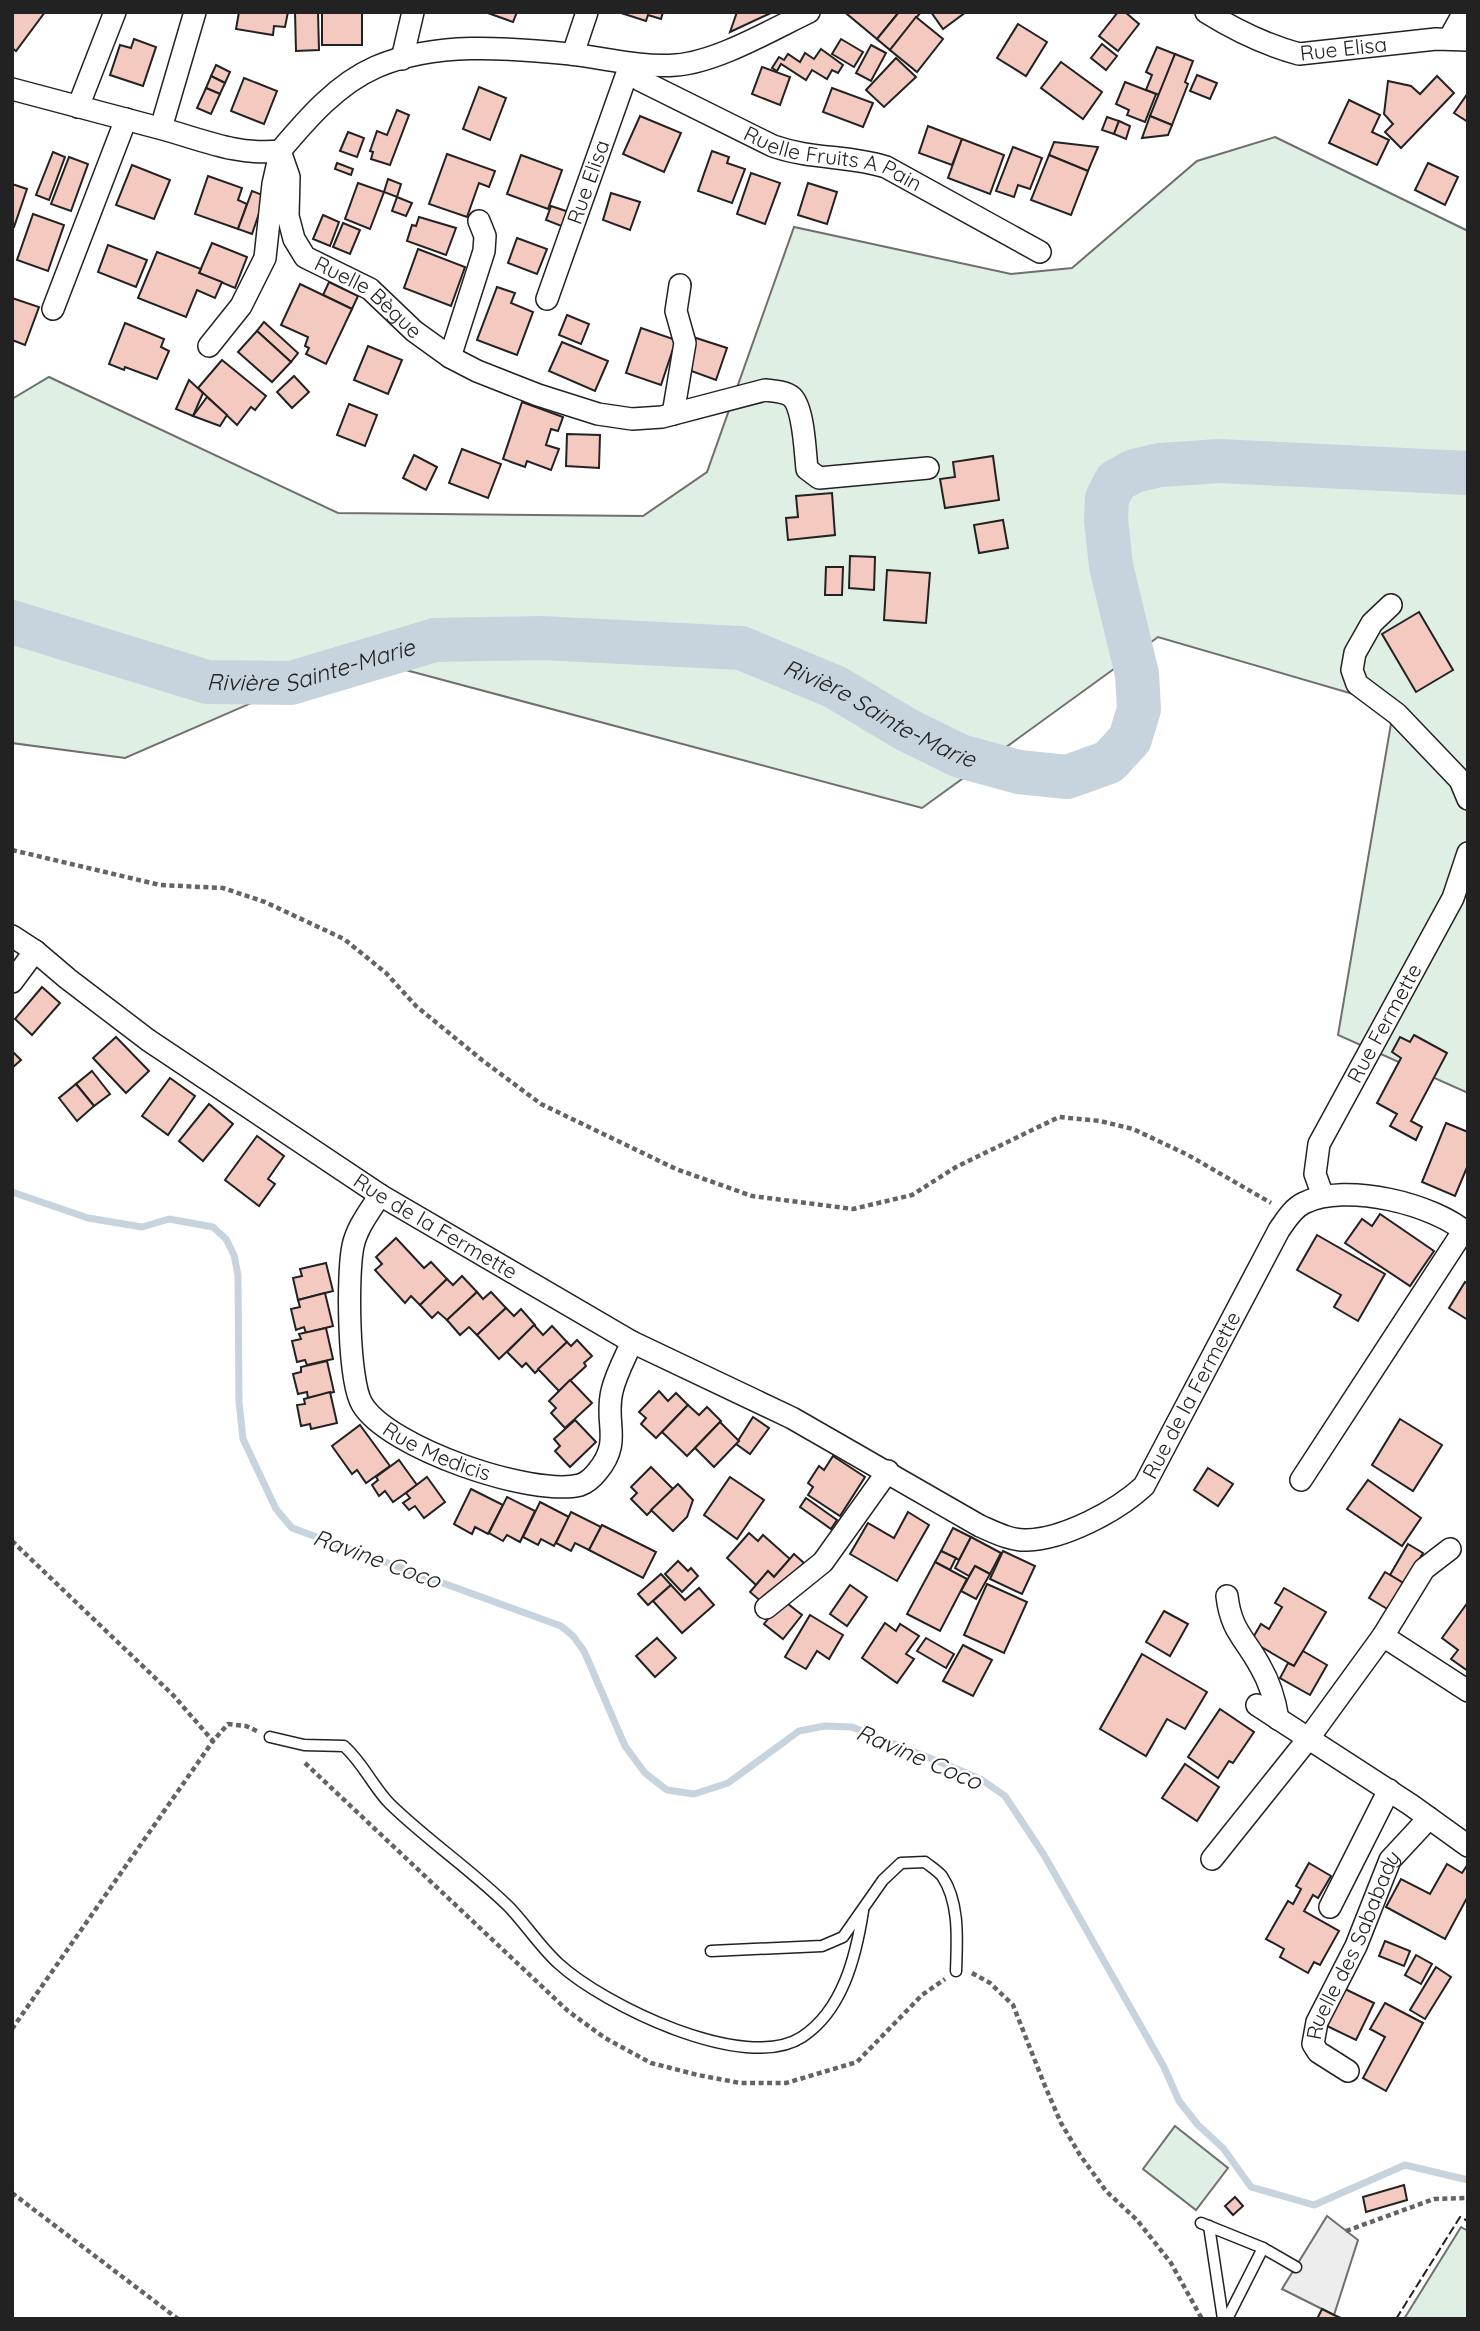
<svg xmlns="http://www.w3.org/2000/svg" width="1480" height="2331" viewBox="0 0 1480 2331" font-family="Quicksand,sans-serif">
<style>
.green{fill:#e0efe3;stroke:#6f6f6f;stroke-width:2}
.parking{fill:#ededed;stroke:#6f6f6f;stroke-width:2}
.lines{fill:none;stroke-linecap:round;stroke-linejoin:round}
.stream{stroke:#c7d3dd;stroke-width:7}
.river{stroke:#c7d3dd;stroke-width:44}
.building{fill:#f3c9c0;stroke:#222;stroke-width:2}
.service-casing{stroke:#222;stroke-width:13}
.minor-casing{stroke:#222;stroke-width:24}
.path{stroke:#646464;stroke-width:4.5;stroke-dasharray:5 3.5;stroke-linecap:butt}
.service{stroke:#fff;stroke-width:10}
.minor{stroke:#fff;stroke-width:21}
.fence{stroke:#222;stroke-width:2;stroke-dasharray:9 3.5;stroke-linecap:butt}
.labels{text-anchor:middle;stroke-width:5;stroke-linejoin:round;paint-order:stroke}
.street-label{font-size:21px;fill:#222;stroke:#fff}
.water-label{font-size:23px;font-style:italic;fill:#222;stroke:#fff}
</style>
<rect width="100%" height="100%" fill="#fff"/>
<!-- green -->
<g class="green">
<path d="M1275,137l193,94v862l-130,-58 56,-329 -236,-69 -236,171 -565,-151 -232,101 -113,-15v-344l37,-22 289,136 305,3 64,-44 87,-245 217,47 61,-6 125,-107z"/>
<path d="M1175,2126l53,42 -32,42 -53,-41z"/>
<path d="M1461,2227l7,4v88h-64z"/>
</g>
<!-- parking -->
<path class="parking" d="M1327,2216l31,24 -24,75 -52,-26z"/>
<g class="lines">
<!-- stream -->
<path class="stream" d="M12,1192l76,26 54,9 27,-8 44,8 13,12 8,16 4,20 1,127 4,37 33,70 16,19 269,98 12,10 11,15 41,95 20,27 22,17 27,4 34,-11 71,-52 26,-5 27,1 105,42 25,11 23,16 39,59 120,212 15,34 19,24 25,23 28,39 63,18 91,-40 63,15"/>
<!-- river -->
<path class="river" id="s1" d="M12,622l195,60 84,1 144,-43 107,-2 199,10 94,39 72,43 53,26 59,16 48,5 42,-15 21,-23 9,-30 -2,-35 -26,-108 -5,-46 1,-22 9,-17 18,-10 26,-6 59,-4 249,12"/>
</g>
<!-- building -->
<g class="building">
<path d="M12,12h33l-29,39 -4,-3z"/>
<path d="M239,12h49l-3,15 -11,-1 -1,9 -37,-6z"/>
<path d="M295,12h23l1,38 -23,1z"/>
<rect x="322" y="12" width="40" height="33"/>
<path d="M485,12h32l-4,10z"/>
<path d="M618,12h45l-2,7 -13,-4 -2,6z"/>
<path d="M737,12h36l-43,20z"/>
<path d="M850,12h49l-22,27 -30,-25z"/>
<path d="M899,12h22l-31,38 -13,-11z"/>
<path d="M931,12h35l-23,17z"/>
<path d="M1118,12h7l14,12 -21,27 -19,-15z"/>
<path d="M916,17l27,22 -26,33 -27,-22z"/>
<path d="M1018,24l29,18 -21,34 -29,-18z"/>
<path d="M134,39l22,8 -13,39 -33,-11 10,-30 11,3z"/>
<path d="M841,39l22,13 -9,15 -22,-13z"/>
<path d="M1102,44l15,12 -11,14 -15,-12z"/>
<path d="M871,45l15,8 -15,28 -15,-8z"/>
<path d="M1157,47l18,7 -16,41 -13,-5 6,-15 -6,-3z"/>
<path d="M821,49l22,16 -5,8 -6,-3 -5,9 -15,-9 -6,10 -25,-16 -4,7 -5,-3 7,-11 5,3 4,-6 12,8 5,-9 9,6z"/>
<path d="M1175,54l18,7 -8,21 3,2 -16,41 -22,-9z"/>
<path d="M896,58l20,19 -32,30 -18,-17z"/>
<path d="M1061,62l41,30 -19,27 -42,-31z"/>
<path d="M216,65l14,7 -5,11 -14,-7z"/>
<path d="M762,67l28,10 -10,28 -28,-11z"/>
<path d="M1197,75l20,8 -7,16 -20,-8z"/>
<path d="M211,76l14,7 -5,11 -14,-6z"/>
<path d="M1437,76l17,17 -53,55 -16,-16 8,-8 -9,-10 4,-33 23,5 9,8z"/>
<path d="M244,78l33,13 -13,33 -33,-13z"/>
<path d="M1125,82l31,12 -11,28 -18,-7 2,-5 -13,-6z"/>
<path d="M479,87l27,11 -16,42 -27,-11z"/>
<path d="M206,88l14,6 -9,20 -14,-6z"/>
<path d="M832,88l41,15 -10,24 -40,-15z"/>
<path d="M1468,93v29l-14,-9z"/>
<path d="M1349,100l31,15 -8,17 17,8 -12,25 -48,-22z"/>
<path d="M397,110l12,5 -19,50 -19,-6 2,-7 -3,-1 7,-20 10,4z"/>
<path d="M640,116l41,17 -17,39 -41,-18z"/>
<path d="M1150,116l22,9 -4,10 -26,3z"/>
<path d="M1107,117l12,4 -5,13 -12,-4z"/>
<path d="M1119,121l11,5 -4,13 -12,-5z"/>
<path d="M928,126l34,13 -10,26 -33,-12z"/>
<path d="M348,132l16,6 -7,19 -17,-6z"/>
<path d="M962,139l42,16 -14,39 -42,-16z"/>
<path d="M1054,142l44,5 -10,24 -39,-16z"/>
<path d="M1013,147l29,11 -12,31 -12,-4 -4,12 -18,-6z"/>
<path d="M712,151l17,6 -2,6 18,6 -13,34 -34,-12z"/>
<path d="M53,152l12,5 -16,43 -13,-5z"/>
<path d="M447,154l48,17 -6,16 -10,-4 -12,34 -38,-13z"/>
<path d="M521,155l41,15 -14,39 -41,-15z"/>
<path d="M1049,155l39,16 -17,44 -40,-15z"/>
<path d="M69,157l19,7 -17,47 -20,-7z"/>
<path d="M337,163l16,6 -2,6 -16,-6z"/>
<path d="M1428,163l30,14 -13,28 -30,-15z"/>
<path d="M132,165l38,15 -16,39 -38,-14z"/>
<path d="M751,173l29,10 -15,41 -28,-10z"/>
<path d="M208,176l34,12 -4,12 9,4 -9,25 -43,-15z"/>
<path d="M388,179l13,5 -4,13 -13,-5z"/>
<path d="M358,183l26,9 -14,37 -25,-10z"/>
<path d="M808,183l29,9 -10,32 -29,-9z"/>
<path d="M12,184l15,5 -13,38h-2z"/>
<path d="M252,191l13,5 -13,38 -14,-5z"/>
<path d="M611,193l29,9 -10,28 -27,-10z"/>
<path d="M397,197l15,6 -6,13 -14,-5z"/>
<path d="M551,206l18,6 -5,15 -18,-7z"/>
<path d="M33,214l31,11 -16,46 -31,-11z"/>
<path d="M323,215l16,7 -9,24 -17,-7z"/>
<path d="M419,217l37,11 -10,27 -39,-14 5,-16 4,1z"/>
<path d="M343,223l17,7 -10,24 -17,-7z"/>
<path d="M517,238l30,11 -10,25 -29,-11z"/>
<path d="M212,243l35,14 -12,31 -36,-15z"/>
<path d="M108,245l39,15 -11,27 -38,-15z"/>
<path d="M418,249l47,18 -14,39 -47,-18z"/>
<path d="M157,252l44,17 -2,4 23,9 -7,16 -18,-8 -11,27 -48,-19z"/>
<path d="M329,282l29,14 -6,13 -29,-14z"/>
<path d="M300,284l52,25 -26,55 -20,-10 3,-6 -4,-2 3,-9 -27,-12z"/>
<path d="M497,287l18,6 -4,10 22,9 -16,43 -40,-15z"/>
<path d="M12,298l27,9 -14,38 -13,-5z"/>
<path d="M567,315l22,9 -8,20 -22,-9z"/>
<path d="M264,322l34,31 -7,9 -34,-31z"/>
<path d="M125,323l39,16 -3,8 8,4 -12,28 -32,-12 -1,3 -15,-6z"/>
<path d="M641,328l35,12 -15,45 -35,-12z"/>
<path d="M257,331l34,31 -19,20 -34,-30z"/>
<path d="M693,337l34,11 -11,32 -33,-12z"/>
<path d="M562,342l46,19 -13,30 -46,-20z"/>
<path d="M368,346l34,14 -14,34 -34,-14z"/>
<path d="M222,360l44,36 -11,14 -4,-3 -14,18 -39,-37z"/>
<path d="M294,376l15,16 -17,16 -15,-16z"/>
<path d="M189,380l14,13 -10,23 -17,-7z"/>
<path d="M207,397l20,18 -7,11 -27,-10z"/>
<path d="M522,402l41,15 -5,14 -7,-2 -5,16 13,4 -8,21 -24,-9 -2,6 -22,-8z"/>
<path d="M349,404l28,11 -12,31 -28,-11z"/>
<path d="M567,434l33,1 -1,33 -33,-2z"/>
<path d="M462,449l39,15 -13,34 -39,-15z"/>
<path d="M414,455l23,12 -11,23 -23,-12z"/>
<path d="M993,456l6,44 -54,8 -5,-29 15,-2 -2,-15z"/>
<path d="M832,493l3,42 -47,5 -2,-22 12,-1 -2,-21z"/>
<path d="M1003,520l5,28 -29,5 -5,-28z"/>
<path d="M850,556l25,1 -1,33 -25,-2z"/>
<path d="M826,567h17l-1,28h-17z"/>
<path d="M887,570l43,3 -4,50 -42,-3z"/>
<path d="M1419,612l34,58 -37,22 -34,-58z"/>
<path d="M42,987l18,16 -28,32 -17,-16z"/>
<path d="M1414,1035l33,18 -36,68 11,6 -6,13 -26,-14 7,-12 -20,-11 24,-45 -9,-6 8,-15 10,5z"/>
<path d="M116,1037l33,34 -23,22 -33,-35z"/>
<path d="M12,1051l9,9 -9,8z"/>
<path d="M92,1071l18,23 -16,12 -18,-22z"/>
<path d="M170,1078l25,18 -27,39 -26,-19z"/>
<path d="M76,1084l18,22 -17,15 -18,-23z"/>
<path d="M209,1104l24,20 -30,37 -24,-20z"/>
<path d="M1446,1123l22,9v33l-13,31 -33,-14z"/>
<path d="M257,1136l27,20 -16,23 7,5 -16,22 -34,-26z"/>
<path d="M1380,1214l54,37 -24,35 -65,-43 17,-24 10,7z"/>
<path d="M1317,1235l68,39 -27,47 -24,-14 7,-12 -44,-25z"/>
<path d="M396,1238l28,30 7,-6 16,17 -27,26 -9,-9 -6,7 -30,-33 7,-6 -6,-7z"/>
<path d="M326,1263l7,28 -35,9 -5,-22 9,-2 -2,-7z"/>
<path d="M462,1276l15,16 -30,28 -9,-8 -6,6 -12,-13 27,-26 6,6z"/>
<path d="M1465,1282l3,2v36l-19,-12z"/>
<path d="M477,1292l6,7 8,-7 15,16 -29,27 -8,-8 -9,8 -13,-15z"/>
<path d="M325,1293l8,33 -27,7 -2,-6 -8,3 -5,-21 9,-2 -2,-7z"/>
<path d="M506,1308l8,8 7,-7 14,16 -36,34 -22,-24z"/>
<path d="M534,1325l9,10 9,-9 15,16 -32,31 -9,-10 -4,4 -15,-15z"/>
<path d="M326,1328l7,31 -26,6 -2,-5 -8,2 -5,-21 9,-2 -2,-5z"/>
<path d="M577,1340l15,16 -8,7 2,3 -27,25 -21,-22 29,-27 4,4z"/>
<path d="M327,1361l7,31 -26,6 -1,-6 -9,2 -5,-20 8,-2v-5z"/>
<path d="M570,1380l22,23 -27,25 -14,-15 5,-5 -7,-7z"/>
<path d="M659,1391l9,10 8,-8 12,12 -32,33 -15,-14 5,-6 -7,-6z"/>
<path d="M330,1392l7,31 -26,6 -1,-5 -9,2 -4,-21 8,-1 -1,-5z"/>
<path d="M688,1405l11,10 8,-8 14,14 -34,35 -25,-24z"/>
<path d="M753,1417l16,11 -19,26 -14,-10z"/>
<path d="M1400,1419l42,26 -29,46 -41,-26z"/>
<path d="M575,1420l21,22 -26,25 -15,-16 5,-5 -6,-7z"/>
<path d="M720,1422l19,19 -25,26 -19,-19z"/>
<path d="M360,1425l30,41 -24,17 -9,-13 -5,4 -20,-28z"/>
<path d="M833,1456l32,21 -25,39 -32,-21 5,-8 -5,-4 11,-17 5,4z"/>
<path d="M399,1460l18,25 -24,17 -8,-11 -6,5 -7,-11 6,-5 -2,-3z"/>
<path d="M651,1467l22,22 -26,26 -16,-16 6,-6 -6,-6z"/>
<path d="M1208,1468l25,16 -15,22 -24,-16z"/>
<path d="M427,1477l18,25 -21,16 -9,-12 -6,4 -6,-7 7,-5 -4,-5z"/>
<path d="M730,1477l34,23 -27,39 -33,-24z"/>
<path d="M1368,1480l53,38 -19,28 -55,-37z"/>
<path d="M678,1484l15,16 -6,17 -14,14 -22,-21z"/>
<path d="M471,1489l32,16 -15,29 -13,-7 -3,7 -18,-10z"/>
<path d="M507,1497l28,14 -15,31 -13,-7 -4,6 -14,-8z"/>
<path d="M806,1498l31,22 -6,9 -31,-22z"/>
<path d="M540,1502l29,15 -15,29 -13,-7 -3,6 -15,-8z"/>
<path d="M571,1512l30,15 -12,23 -14,-7 -4,8 -15,-8z"/>
<path d="M908,1512l21,13 -32,56 -47,-27 18,-31 26,15z"/>
<path d="M602,1525l54,27 -13,26 -54,-28z"/>
<path d="M953,1528l18,9 -12,23 -18,-9z"/>
<path d="M749,1533l9,8 5,-6 27,24 -16,18 -6,-6 -12,14 -29,-27z"/>
<path d="M971,1537l30,16 -11,21 -15,-8 -6,10 -14,-8z"/>
<path d="M1408,1544l15,9 -18,31 -15,-9z"/>
<path d="M941,1551l15,7 -6,12 -15,-8z"/>
<path d="M1003,1551l32,15 -13,28 -32,-15z"/>
<path d="M794,1554l10,9 -40,41 -14,-12 18,-21 6,6z"/>
<path d="M678,1561l10,10 3,-3 7,8 -16,16 -17,-18z"/>
<path d="M935,1562l32,17 -27,52 -33,-17z"/>
<path d="M975,1566l15,8 -14,25 -15,-8z"/>
<path d="M1385,1572l20,12 -16,26 -20,-12z"/>
<path d="M661,1574l10,11 -23,20 -10,-11z"/>
<path d="M987,1584l40,18 -23,51 -40,-18z"/>
<path d="M671,1585l14,15 14,-12 15,17 -32,28 -29,-32z"/>
<path d="M850,1585l17,12 -20,29 -17,-12z"/>
<path d="M1284,1588l42,24 -32,54 -43,-25 10,-17 8,5 13,-22 -7,-4z"/>
<path d="M783,1600l19,15 -19,24 -19,-15z"/>
<path d="M1468,1602v69l-17,-12 7,-9 -16,-12z"/>
<path d="M1164,1611l24,13 -18,32 -24,-14z"/>
<path d="M810,1615l33,20 -14,24 -12,-8 -11,18 -21,-12z"/>
<path d="M885,1623l11,8 4,-7 19,12 -13,18 8,5 -17,24 -35,-25z"/>
<path d="M657,1638l19,20 -21,19 -19,-21z"/>
<path d="M926,1638l28,16 -8,14 -29,-17z"/>
<path d="M963,1645l29,15 -19,36 -30,-15z"/>
<path d="M1303,1651l24,14 -17,30 -30,-17 8,-15 6,3z"/>
<path d="M1142,1654l65,38 -22,37 -18,-10 -21,37 -46,-27z"/>
<path d="M1220,1709l34,23 -21,31 -4,-2 -11,17 -30,-21z"/>
<path d="M1185,1764l34,23 -22,34 -35,-23z"/>
<path d="M1309,1863l22,13 -13,22 -5,-3 -9,16 35,20 -19,34 -6,-3 -6,11 -28,-16 4,-8 -18,-10 22,-38 5,3 8,-15 -5,-3z"/>
<path d="M1447,1864l15,9 6,-9v32l-23,43 -59,-32 15,-28 29,15z"/>
<path d="M1385,1941l25,10 -6,15 -25,-10z"/>
<path d="M1416,1955l16,9 -11,20 -16,-9z"/>
<path d="M1436,1967l15,10 -26,42 -15,-9z"/>
<path d="M1343,1988l31,15 -18,37 -31,-15z"/>
<path d="M1385,2003l38,20 -37,68 -23,-13 22,-41 -15,-8z"/>
<path d="M1404,2185l3,15 -41,12 -3,-15z"/>
<path d="M1235,2197l8,9 -10,9 -8,-9z"/>
<path d="M1322,2309l12,6 9,4h-26z"/>
</g>
<g class="lines">
<!-- service casing -->
<g class="service-casing">
<g id="service">
<path d="M270,1737l34,8 40,1c20,18 29,41 46,58 38,37 83,67 120,104 17,18 31,40 49,56 45,41 186,110 243,73 41,-27 54,-81 61,-126"/>
<path d="M711,1951l111,-5 21,-9 40,-57 18,-17 24,-1c5,4 13,9 17,14 18,27 15,64 14,95"/>
<path d="M1201,2223l62,25 33,19"/>
<path d="M1209,2226l14,93"/>
<path d="M1227,2319l36,-71"/>
</g>
</g>
<!-- minor casing -->
<g class="minor-casing">
<g id="minor">
<path id="s2" d="M1206,12c29,18 60,33 93,42l137,-15 32,1"/>
<path d="M1449,39l15,-27"/>
<path d="M573,54l14,-42"/>
<path d="M402,59l11,-47"/>
<path id="s3" d="M630,65l10,15 133,66c40,14 75,9 113,21l154,85"/>
<path d="M12,89c49,13 98,26 147,39 42,11 77,28 121,23 27,-32 57,-67 96,-84 60,-26 131,-19 194,-13 36,4 70,14 106,11 41,-3 95,-35 133,-53"/>
<path d="M78,107l37,-95"/>
<path d="M161,128l34,-116"/>
<path id="s4" d="M280,151l9,26 -1,39 6,23 11,18 65,32 44,42 36,26 27,14 61,24 60,19 34,5 30,-2 103,-27c8,1 20,1 27,7 12,12 13,55 15,72l12,9 109,-10"/>
<path id="s5" d="M547,299l83,-234"/>
<path d="M53,309l73,-190"/>
<path d="M209,346l32,-40 24,-48 8,-74 7,-31"/>
<path d="M450,357l34,-106 1,-15 -6,-15"/>
<path d="M673,414l12,-71 -9,-32 4,-26"/>
<path d="M1391,605l-19,18 -17,30 -3,17 5,14 40,30 63,66 8,19"/>
<path id="s6" d="M12,936l23,15 33,28 80,61 232,155 252,147 160,76 188,108c14,6 31,15 47,14 37,-1 90,-29 117,-54l135,-256c7,-10 14,-22 25,-27 41,-21 131,1 164,31"/>
<path d="M12,982l23,-31"/>
<path id="s7" d="M380,1195c-10,16 -23,32 -27,51 -6,28 -5,135 9,158 26,44 170,93 218,81 6,-2 13,-8 17,-13 26,-31 7,-48 15,-81 4,-17 13,-33 20,-49"/>
<path id="s8" d="M1323,1196l-8,-22 4,-30 134,-246 15,-45"/>
<path d="M1301,1480l163,-250"/>
<path d="M1227,1596c4,35 18,42 33,70 10,17 15,34 18,53"/>
<path d="M766,1608l57,-46 65,-91"/>
<path d="M1383,1636l85,55"/>
<path d="M1257,1705l154,100 57,41"/>
<path d="M1212,1859l96,-120 75,-103 41,-67 26,-20"/>
<path d="M1330,1907l59,-117"/>
<path id="s9" d="M1348,2071l-30,-19 -5,-8 4,-22 39,-76 34,-86 39,-42"/>
</g>
</g>
<!-- path -->
<g class="path">
<path d="M12,850l148,35 63,3 42,14 79,37 42,34 30,33 66,54 59,44 135,65 76,27 101,13 59,-14 44,-28 103,-50 41,4 33,8 55,26 83,48"/>
<path d="M12,1541l161,154 40,46 15,-17 18,2 11,5"/>
<path d="M305,1763l263,248 37,27 46,25 47,12 42,8h46l71,-21 65,-67 23,-16"/>
<path d="M972,1973l18,10 23,22 32,81 16,37 19,32 26,36 31,29 34,43 31,56"/>
<path d="M12,2029l201,-288"/>
<path d="M12,2193l166,126"/>
<path d="M1346,2231l88,-32 34,-1"/>
</g>
<!-- service -->
<use href="#service" class="service"/>
<!-- minor -->
<use href="#minor" class="minor"/>
<!-- fence -->
<path class="fence" d="M1396,2319l64,-102 8,4"/>
</g>
<g class="labels">
<!-- street labels -->
<g class="street-label">
<text dy="7" stroke="none"><textPath href="#s2" startOffset="147">Rue Elisa</textPath></text>
<text dy="7" stroke="none"><textPath href="#s3" startOffset="228">Ruelle Fruits A Pain</textPath></text>
<text dy="7" stroke="none"><textPath href="#s5" startOffset="124">Rue Elisa</textPath></text>
<text dy="7" stroke="none"><textPath href="#s4" startOffset="187">Ruelle Bègue</textPath></text>
<text dy="7" stroke="none"><textPath href="#s8" startOffset="191">Rue Fermette</textPath></text>
<text dy="7" stroke="none"><textPath href="#s6" startOffset="514">Rue de la Fermette</textPath></text>
<text dy="7" stroke="none"><textPath href="#s6" startOffset="1419">Rue de la Fermette</textPath></text>
<text dy="7" stroke="none"><textPath href="#s7" startOffset="308">Rue Medicis</textPath></text>
<text dy="7" stroke="none"><textPath href="#s9" startOffset="152">Ruelle des Sababady</textPath></text>
</g>
<!-- water labels -->
<g class="water-label">
<text dy="8" stroke="none"><textPath href="#s1" startOffset="310">Rivière Sainte-Marie</textPath></text>
<text dy="8" stroke="none"><textPath href="#s1" startOffset="898">Rivière Sainte-Marie</textPath></text>
<text transform="translate(377 1559) rotate(20)" y="8">Ravine Coco</text>
<text transform="translate(919 1757) rotate(23)" y="8">Ravine Coco</text>
</g>
</g>
<!-- border -->
<rect width="1480" height="2331" fill="none" stroke="#222222" stroke-width="28"/>
</svg>
